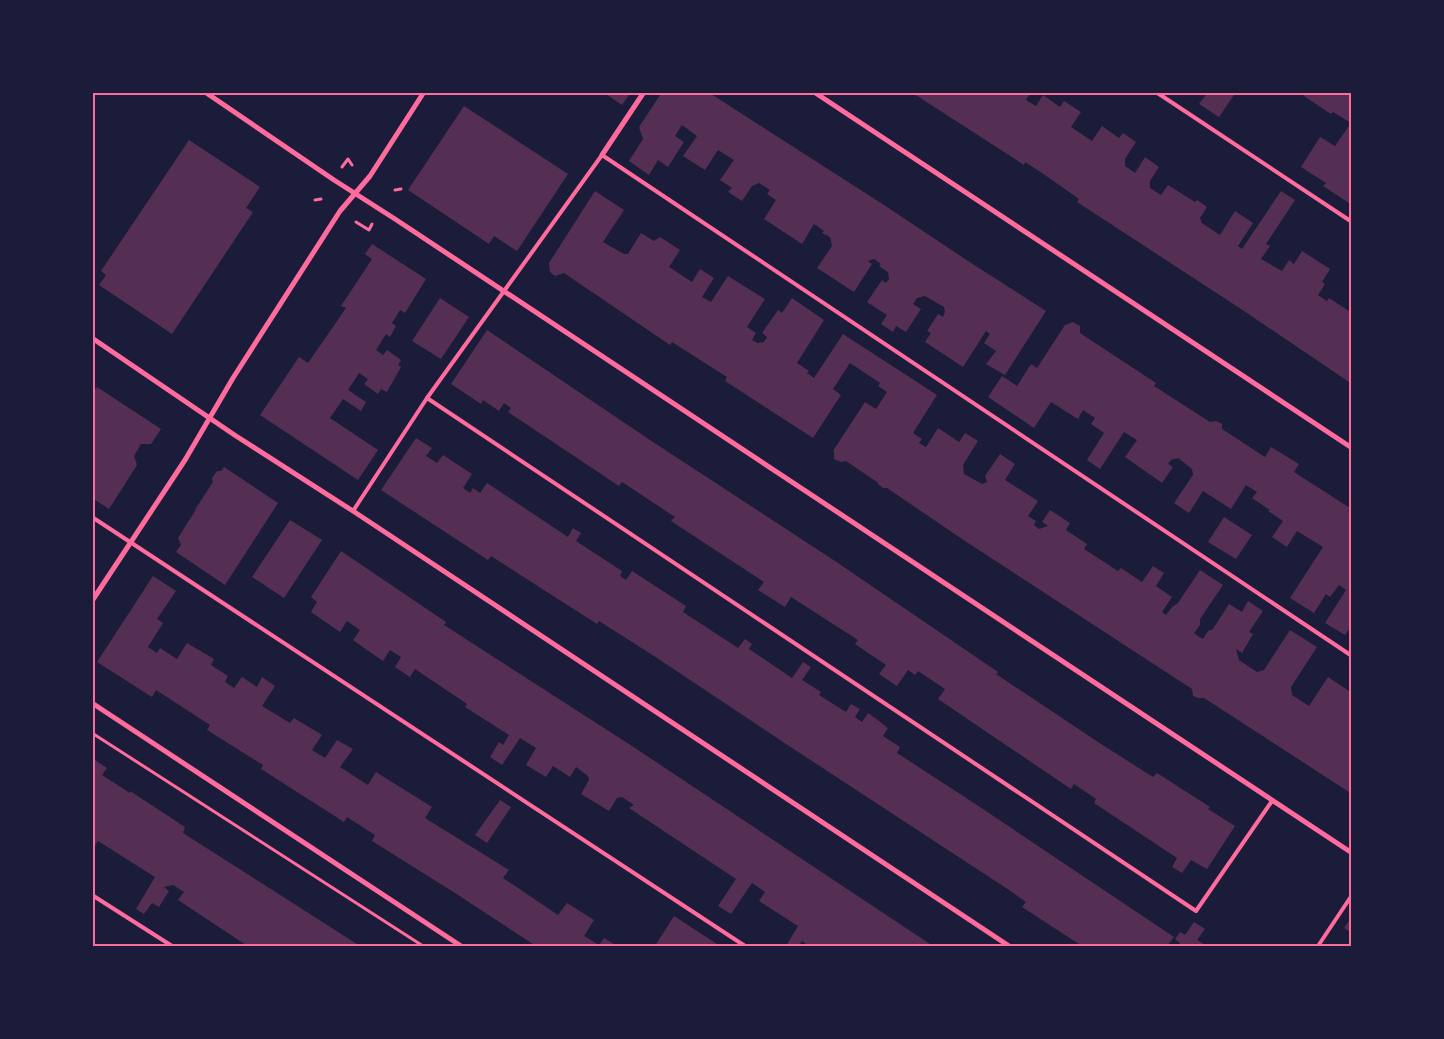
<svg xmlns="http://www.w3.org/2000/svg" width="1444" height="1039" viewBox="0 0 1444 1039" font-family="'Titillium Web',sans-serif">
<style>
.building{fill:#542f53}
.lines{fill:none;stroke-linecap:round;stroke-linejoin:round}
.path{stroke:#ff6b9d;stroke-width:3}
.service{stroke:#ff6b9d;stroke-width:4}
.minor{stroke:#ff6b9d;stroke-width:5}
.neatline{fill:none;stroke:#ff6b9d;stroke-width:2}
</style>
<rect width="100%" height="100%" fill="#1b1b3a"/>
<!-- building -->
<g class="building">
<path d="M603,92h28l-9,13z"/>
<path d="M662,92h46l176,113 81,54 81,52 -41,64 -19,-11 10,-13 -12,-8 6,-9 -4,-3 -23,36 -38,-25 6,-9 -4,-2 11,-17 5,3 2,-5 -1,-5 -19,-11 -8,2 -4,6 8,5 -15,23 -10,-6 -3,6 -12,-8 6,-9 -20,-13 15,-22 4,3 3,-4 -1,-7 -9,-6 2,-2 -7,-5 -6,2 4,3 -18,28 -37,-24 15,-22 -2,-9 -8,-4 2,-2 -10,-7 -12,20 -38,-25 12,-19 -9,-6 3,-4 -11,-7 -7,3 -10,15 -14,-9 4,-4 -12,-8 14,-20 -16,-10 -13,20 -22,-14 14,-20 -15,-11 -7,11 9,6 -16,25 -10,-7 -9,15 -20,-14 14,-22 -4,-12z"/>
<path d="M911,92h120l-5,8 10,6 7,-11 17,12 4,-6 17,11 -10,15 21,14 10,-15 17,12 4,-5 13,9 -11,17v7l10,7 10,-16 14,10 -9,14v7l11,7 7,-10 27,17 2,-2 10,7 -7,11 2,5 18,12 15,-24 18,12 -15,23 4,3 39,-58 14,9 -29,44 4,2 -9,13 21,12 7,-11 5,4 8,-13 28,18 -8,13 3,2 -7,11 9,6 2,-3 23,15v71l-111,-75 -164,-107 2,-3 -37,-26 -17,-11 -1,3z"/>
<path d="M1208,92h28l-17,25 -20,-13z"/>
<path d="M1307,92h45v113l-29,-19 3,-3 -25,-16 19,-30 15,9 16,-23 -18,-11 -2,2 -27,-18z"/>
<path d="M464,106l104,68 -51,77 -23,-15 -5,8 -81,-54z"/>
<path d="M189,140l71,47 -14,21 7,4 -81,122 -73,-49 7,-10 -5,-4z"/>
<path d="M595,191l29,19 -21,32 21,12h4l13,-21 13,8 6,-4 20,13 -11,17 23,15 8,-13 14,9 -12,19 9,5 17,-26 37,23 -18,28 9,6 -4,7 5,3 7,-1 3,-5 -5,-4 16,-23 4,3 10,-15 32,22 -27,43 12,8 -2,2 7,5 29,-44 94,61 -24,38 9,6 -3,4 7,4 12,-19 21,14 6,-9 13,8 -15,24 1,9 18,10 5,-2 -2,-6 15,-22 15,10 -10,16 33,21 -10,15 8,5 -2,4 5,4 9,-3 -6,-4 8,-12 20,13 -4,7 21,14 -3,5 34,22 3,-3 21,14 11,-16 11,7 -8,13 16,11 -10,15 4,3 6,-8 6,-4 22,-33 23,15 -23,34v6l-6,8 4,3 5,3 5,-8 5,-2 16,-25 13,8 6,-11 15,10 -14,21 4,2 -11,19 -6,-4 3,11 18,12 7,-2 26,-40 27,17 -26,40 1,8 17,11 19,-29 24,16v101l-148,-96h-6l-5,-2 -1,-7 -20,-13 -207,-135 -78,-53h-4l-4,-3 -2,-3 -31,-21 -5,1 -7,-3v-7l-1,-1 32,-49 11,7 11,-17 -9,-6 2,-3 -30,-20 -17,26 8,6 -28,43 -88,-57 2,-4 -55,-35 -2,3 -106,-72 -9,3 -5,-4 -1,-9z"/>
<path d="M372,244l54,35 -21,34 -5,-3 -8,13 4,3 -6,11 -4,-3 -10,16 7,5 4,-5 14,10 -3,5 3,2 -14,25 -6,-3 -3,5 -14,-10 4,-5 -9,-6 -11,17 18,12 -5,9 -18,-12 -13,19 48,32 -20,30 -98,-65 39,-58 9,6 38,-55 -5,-2 31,-47 -7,-5z"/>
<path d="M440,298l29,19 -28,42 -29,-18z"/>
<path d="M1073,322l7,4v7l76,50 -2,3 56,36 6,-1 6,3v5l43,28 6,-10 28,17 -5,8 56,36 -2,3 4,2v112l-7,10 -20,-12 21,-33 -7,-5 -9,12 -4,-3 -12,19 -24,-15 33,-51 -26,-16 -10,16 -15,-10 11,-16 -15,-10 2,-1 -18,-12 5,-6 -11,-7 -15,24 -28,-18 -14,22 -15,-10 19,-28 -1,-6 -14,-11 -7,2 -3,4 5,3 -11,16 -37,-26 12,-17 -13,-8 -24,37 -13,-9 17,-27 -13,-9 4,-6 -12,-8 -5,9 -27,-17 -17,26 -46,-31 14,-21 15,10 14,-22 6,4 28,-43z"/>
<path d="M487,330l163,110 185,121 163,111 -2,2 105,70 52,33 4,-4 53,34 -2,2 27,17 -28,43 -16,-9 -9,13 -10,-6 5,-9 -83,-55 2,-4 -22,-15 -3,5 -133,-90 7,-10 -27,-18 -3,4 -7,-5 -11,16 -18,-12 7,-9 -31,-21 3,-4 -67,-43 -6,10 -27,-17 6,-8 -93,-61 4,-4 -53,-35 -3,4 -111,-74 3,-4 -7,-5 -5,8 -16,-11 -2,4 -30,-20z"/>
<path d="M97,387l64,42 -10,15h-10l-7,12 3,9 -28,44 -17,-11v-105z"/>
<path d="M416,438l16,10 -6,8 11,7 6,-8 29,19 -9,14 7,5 3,-5 7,5 7,-10 81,54 5,-9 8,5 -5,8 46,30 -2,5 6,4 6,-9 54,35 -3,6 55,36 7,-9 7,5 -3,5 43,29 11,-16 8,5 -9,13 19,12 -2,3 27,17 5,-8 9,5 -5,8 7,5 6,-9 11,8 9,7 -5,8 17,11 -3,6 80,52 197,132 -7,9h-85l-60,-39 4,-5 -17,-12 -223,-146 -132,-88 -55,-35 -2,3 -106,-68 -3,4 -107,-70z"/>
<path d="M224,467l54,36 -53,82 -49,-33 5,-7 -3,-7 17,-27 1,-3 17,-26 -1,-4 5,-7h4z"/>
<path d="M1224,517l28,18 -16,24 -28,-17z"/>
<path d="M290,520l32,20 -38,58 -32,-21z"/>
<path d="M341,551l105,71 -2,3 188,121 301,200h-98l-4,-2 -2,2h-25l2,-2 -4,-3 -3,5h-13l12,-20 -39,-25 6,-9 -13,-9 -21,31 -13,-8 18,-27 -107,-71 5,-3 -12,-8 -5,1 -8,13 -28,-17 8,-14 -1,-4 -12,-9 -6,10 -17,-11 -7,11 -20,-12 10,-17 -16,-10 -18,27 -12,-8 9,-15 4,3 6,-10 -44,-28 2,-3 -52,-35 -5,8 -15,-10 6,-10 -11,-7 -7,11 -16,-11 -14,-10 7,-10 -13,-9 -7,11 -29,-20 6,-10 -6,-5z"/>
<path d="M153,576l23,15 -19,28 6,4 -15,24 9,6 3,-5 17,11 10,-16 27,16 -3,6 17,11 -3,6 9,6 8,-11 15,10 5,-10 13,9 -13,20 28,17 4,-5 28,17 -10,15 13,8 12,-18 16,9 -13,18 28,18 8,-13 56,35 -7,11 84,52 -6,8 55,37 9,-12 27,17 -10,16 15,9 5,-7 13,8h-81l-81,-53 -83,-52 3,-6 -28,-18 -3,5 -83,-53 2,-4 -56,-35 3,-5 -54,-35 -4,7 -55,-35z"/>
<path d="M92,758l15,10 -5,7 28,18v-2l55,36 -2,6 177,113h-115l1,-1 -68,-45 6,-8 -11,-7 -9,2 5,4 -10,16 -7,-4 -8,11 -8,-5 19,-32 -57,-36 -6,9z"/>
<path d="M500,800l11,7 -24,36 -12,-8z"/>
<path d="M674,916l43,28 -1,2h-61z"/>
<path d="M1352,917v16l-8,-5z"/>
<path d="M1194,922l11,7 -8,11 10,6h-29l2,-3 -5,-4 5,-7 5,3z"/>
</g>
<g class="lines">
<!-- path -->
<g class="path">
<path d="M342,167l6,-8 4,6"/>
<path d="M395,190l6,-1"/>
<path d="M315,200l6,-1"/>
<path d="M356,222l13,8 3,-6"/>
<path d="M92,733l331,213"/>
</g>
<!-- service -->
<g class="service">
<path d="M1156,92l196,130"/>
<path d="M427,398l769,513 76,-110"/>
<path d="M353,511l74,-113 175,-243 750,501"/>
<path d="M92,517l653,429"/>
<path d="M92,895l80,51"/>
<path d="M1318,946l34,-51"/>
</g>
<!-- minor -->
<g class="minor">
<path d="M205,92l129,88 61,39 957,634"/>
<path d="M814,92l538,356"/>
<path d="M602,155l42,-63"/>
<path d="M92,338l144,98 117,75 656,435"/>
<path d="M92,601l93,-141 48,-82 107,-167 30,-35 54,-84"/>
<path d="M92,703l369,243"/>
</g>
</g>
<!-- border -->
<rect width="1444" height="1039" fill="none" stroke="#1b1b3a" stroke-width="188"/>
<rect x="94" y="94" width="1256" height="851" class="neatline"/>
</svg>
